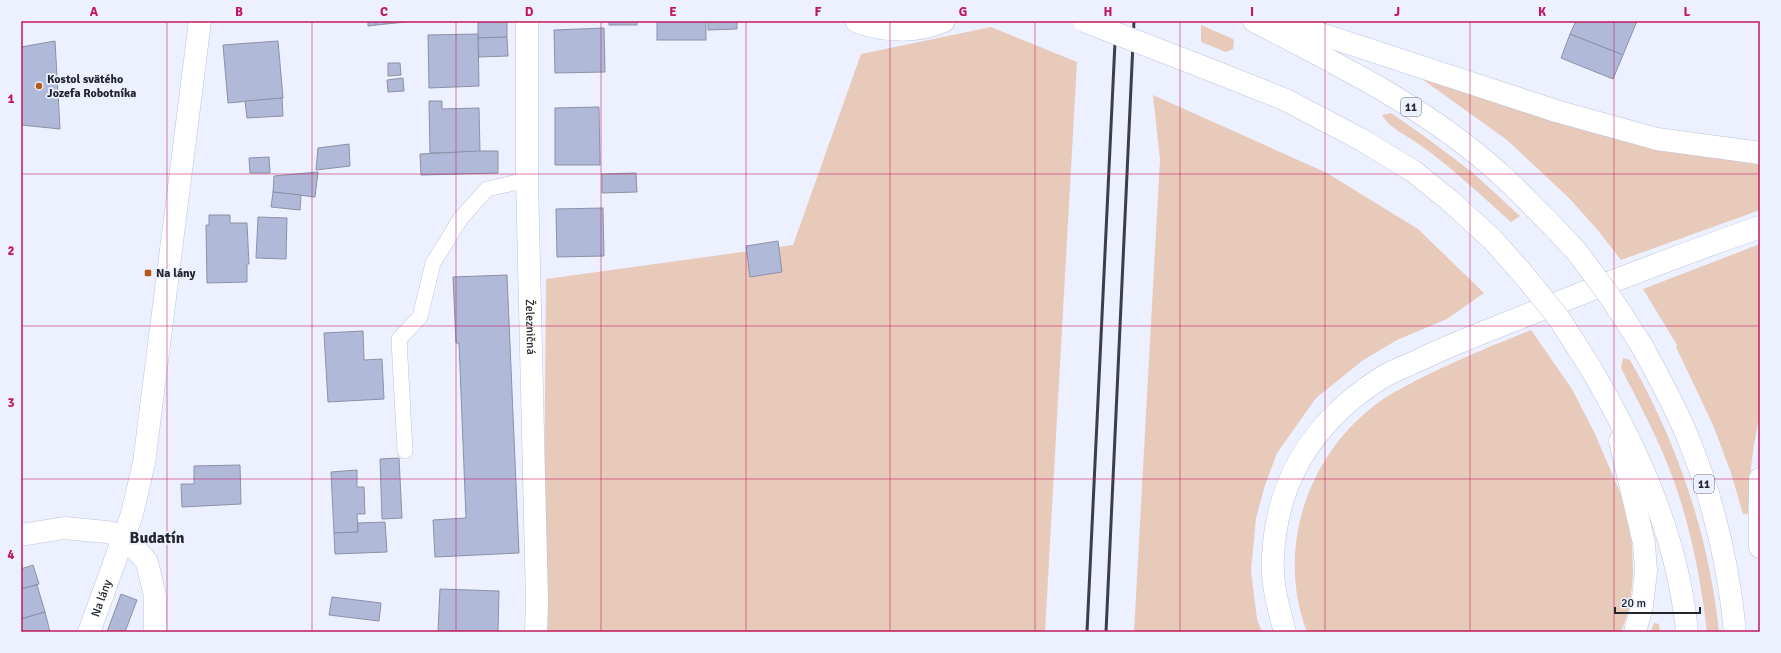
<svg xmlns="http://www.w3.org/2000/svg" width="1781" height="653" viewBox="0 0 1781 653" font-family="Signika,sans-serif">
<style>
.green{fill:#e8cabb}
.building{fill:#b0b9d8;stroke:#8b91a7}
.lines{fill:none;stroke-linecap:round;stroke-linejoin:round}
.lane-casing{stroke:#bdc3da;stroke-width:16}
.street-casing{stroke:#bdc3da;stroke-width:23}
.secondary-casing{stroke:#bdc3da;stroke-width:23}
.primary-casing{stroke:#bdc3da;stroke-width:23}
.lane{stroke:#fff;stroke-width:15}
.street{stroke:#fff;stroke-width:22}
.secondary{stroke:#fff;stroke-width:22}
.primary{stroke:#fff;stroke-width:22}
.rail{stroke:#3c3f47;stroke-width:3}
.primary-bridge-casing{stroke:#bdc3da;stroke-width:23;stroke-linecap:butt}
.primary-bridge{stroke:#fff;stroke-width:22}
.grid{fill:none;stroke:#c2185b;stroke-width:1;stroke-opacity:0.55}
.poi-dot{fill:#b75714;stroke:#ecf0ff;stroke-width:1.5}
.labels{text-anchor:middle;stroke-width:3.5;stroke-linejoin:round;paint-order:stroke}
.shield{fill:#ecf0ff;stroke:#5f626c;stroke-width:1}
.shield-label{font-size:11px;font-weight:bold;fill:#23252d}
.poi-label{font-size:12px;font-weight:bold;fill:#23252d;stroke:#ecf0ff;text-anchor:start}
.street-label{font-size:12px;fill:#23252d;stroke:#ecf0ff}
.district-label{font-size:16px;font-weight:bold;fill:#23252d;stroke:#ecf0ff}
.neatline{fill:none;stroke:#c2185b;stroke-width:1.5}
.grid-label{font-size:13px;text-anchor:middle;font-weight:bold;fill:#c2185b}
</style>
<rect width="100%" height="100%" fill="#ecf0ff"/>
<!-- green -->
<g class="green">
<path d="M1201,25l32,14 1,3 -1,7 -7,3 -25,-10z"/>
<path d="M991,27l86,35 -32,570h-502l3,-353 247,-34 68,-191z"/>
<path d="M1422,74l202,67 77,15 59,7v47l-139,50 -25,-32 -27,-30 -62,-58 -85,-61z"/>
<path d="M1153,95l174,78 91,56 66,64 -37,26 -50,21 -35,21 -46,37 -39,55 -12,32 -9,33 -5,53 6,48 5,13h-128l26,-472z"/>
<path d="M1391,113l33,23 48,36 48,44 -9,6c-29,-26 -59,-54 -91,-77 -13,-10 -29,-15 -38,-30z"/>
<path d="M1760,244v171c-8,33 -11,66 -12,99h-5l-12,-41 -18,-48 -37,-78 1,-2 -34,-56z"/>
<path d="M1531,330l41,59 23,45 27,63 10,46 1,31 -3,33 -9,25h-314c-34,-88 5,-191 86,-239 44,-25 91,-44 138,-63z"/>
<path d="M1623,358l7,2c48,84 79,176 89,272h-12c-6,-51 -16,-103 -33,-151 -14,-39 -34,-76 -53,-113z"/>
<path d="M1654,623l5,1 1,8h-9z"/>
</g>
<!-- building -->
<g class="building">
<path d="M368,21h8v4l-8,1z"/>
<path d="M376,21h9l1,3 -10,1z"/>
<path d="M385,21h30l-29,3z"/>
<path d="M478,21h29v16l-29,1z"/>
<rect x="609" y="21" width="28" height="4"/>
<rect x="657" y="21" width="49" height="19"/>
<path d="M708,21h29v8l-29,1z"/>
<path d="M1576,21h61l-14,34 -53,-21z"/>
<path d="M604,28l1,44 -50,1 -1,-43z"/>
<path d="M478,34l1,52 -50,2 -1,-53z"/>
<path d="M1570,34l53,21 -10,24 -52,-21z"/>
<path d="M507,37l1,19 -29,1 -1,-19z"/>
<path d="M55,41l5,88 -39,-4v-78z"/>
<path d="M278,41l5,57 -55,5 -5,-58z"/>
<path d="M388,63h12l1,12 -13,1z"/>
<path d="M403,78l1,13 -16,1 -1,-12z"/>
<path d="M282,98l1,18 -36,2 -2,-17z"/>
<path d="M429,101h13v8l37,-1 1,44 -50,1z"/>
<path d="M599,107l1,58h-45v-57z"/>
<path d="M349,144l1,22 -34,4 2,-22z"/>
<path d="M479,151h19v22l-77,2 -1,-21z"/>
<path d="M269,157l1,16h-20l-1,-15z"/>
<path d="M318,172l-3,25 -42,-5 1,-16z"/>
<path d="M636,173l1,19 -35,1v-19z"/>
<path d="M273,192l28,3 -1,15 -29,-3z"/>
<path d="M603,208l1,48 -47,1 -1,-48z"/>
<path d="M209,215h21v8h17l2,41h-2v18l-40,1 -1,-58h3z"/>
<path d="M258,217l29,1 -1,41 -30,-1z"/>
<path d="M778,241l4,31 -32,5 -4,-31z"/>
<path d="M507,275l12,278 -84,4 -2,-37 33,-2 -7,-175h-3l-3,-66z"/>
<path d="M363,331l1,29 18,-1 2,40 -56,3 -4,-69z"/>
<path d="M399,458l3,60 -20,1 -2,-60z"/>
<path d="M240,465l1,39 -59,3 -1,-23h13v-18z"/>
<path d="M357,470v17h7l1,27h-8l1,18 -24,1 -3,-61z"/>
<path d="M385,522l2,30 -52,2 -1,-21 24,-1v-9z"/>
<path d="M33,565l6,19 -18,5v-20z"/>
<path d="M37,585l8,27 -24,7v-30z"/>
<path d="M440,589l59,2 -1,41h-60z"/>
<path d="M121,594l16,6 -12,32h-18z"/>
<path d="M332,597l49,6 -2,18 -50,-6z"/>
<path d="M45,612l5,20h-29v-13z"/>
</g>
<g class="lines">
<!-- lane casing -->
<g class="lane-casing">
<path id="lane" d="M405,451l-6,-112 21,-22 13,-54 28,-45 26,-29 40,-9"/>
</g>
<!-- street casing -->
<g class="street-casing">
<g id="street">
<path id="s1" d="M527,21v159l10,422 -1,30"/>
<path d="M21,535l43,-7 43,4 17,4 23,26 8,34v36"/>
</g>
</g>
<!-- secondary casing -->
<g class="secondary-casing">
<g id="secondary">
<path id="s2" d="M89,632l43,-118 12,-51 56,-442"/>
</g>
</g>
<!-- primary casing -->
<g class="primary-casing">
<g id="primary">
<path d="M856,21c26,11 62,12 88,0"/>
<path d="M1254,21c84,44 174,87 245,152 18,15 33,33 50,49"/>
<path d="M1281,21l275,90 101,28 103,14"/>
<path d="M1203,67l83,33 76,40 51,31 36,29 43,39"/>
<path d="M1642,346c17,32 35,63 48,97 24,60 39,125 45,189"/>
<path d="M1590,367c48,82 88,170 97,265"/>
<path d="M1620,441l24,102 2,28 -4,35 -7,26"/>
<path d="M1760,479v68"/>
<path d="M1285,632c-7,-25 -14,-51 -12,-76 4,-79 44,-138 110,-179 10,-6 21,-10 32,-15 38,-19 78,-33 117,-49 75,-30 151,-59 228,-86"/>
</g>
</g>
<!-- lane -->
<use href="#lane" class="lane"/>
<!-- street -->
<use href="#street" class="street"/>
<!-- secondary -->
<use href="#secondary" class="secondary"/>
<!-- primary -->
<use href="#primary" class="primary"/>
<!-- rail -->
<g class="rail">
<path d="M1087,632l29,-611"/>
<path d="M1106,632l28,-611"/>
</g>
<!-- primary-bridge casing -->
<g class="primary-bridge-casing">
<g id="primary-bridge">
<path d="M1084,21l119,46"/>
<path d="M1549,222l28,30 34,46 31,48"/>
<path d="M1492,239l31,35 35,43 32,50"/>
</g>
</g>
<!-- primary-bridge -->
<use href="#primary-bridge" class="primary-bridge"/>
</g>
<!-- grid -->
<path class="grid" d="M167,21v611M312,21v611M456,21v611M601,21v611M746,21v611M890,21v611M1035,21v611M1180,21v611M1325,21v611M1470,21v611M1614,21v611M21,174h1739M21,326h1739M21,479h1739"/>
<!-- markers -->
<g class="poi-dot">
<circle cx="39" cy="86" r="4"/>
<rect x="144" y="269" width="8" height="8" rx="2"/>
</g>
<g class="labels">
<!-- shield labels -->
<g class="shield">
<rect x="1401" y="98" width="20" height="18" rx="3"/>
<rect x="1694" y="475" width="20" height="18" rx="3"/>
</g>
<g class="shield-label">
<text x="1411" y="111">11</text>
<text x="1704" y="488">11</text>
</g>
<!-- poi labels -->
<g class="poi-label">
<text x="47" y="83">Kostol svätého<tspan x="47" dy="14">Jozefa Robotníka</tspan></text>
<text x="156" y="277">Na lány</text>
</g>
<!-- street labels -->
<g class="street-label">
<text dy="4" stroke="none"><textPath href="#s1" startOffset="306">Železničná</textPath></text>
<text dy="4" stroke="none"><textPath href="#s2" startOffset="36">Na lány</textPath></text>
</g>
<!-- district labels -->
<g class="district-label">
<text x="157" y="543">Budatín</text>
</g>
</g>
<!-- border -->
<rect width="1781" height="653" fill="none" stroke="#ecf0ff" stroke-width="44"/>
<!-- scale -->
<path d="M1615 607v6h85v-6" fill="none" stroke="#23252d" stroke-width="2"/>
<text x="1621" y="607" font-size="12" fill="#23252d" stroke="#ecf0ff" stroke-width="3" paint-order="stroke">20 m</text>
<rect x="22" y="22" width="1737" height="609" class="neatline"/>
<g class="grid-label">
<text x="94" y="16">A</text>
<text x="239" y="16">B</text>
<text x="384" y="16">C</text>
<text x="529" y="16">D</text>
<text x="673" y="16">E</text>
<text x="818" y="16">F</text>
<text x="963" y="16">G</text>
<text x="1108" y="16">H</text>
<text x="1252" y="16">I</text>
<text x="1397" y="16">J</text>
<text x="1542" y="16">K</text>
<text x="1687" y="16">L</text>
<text x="11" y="103">1</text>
<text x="11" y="255">2</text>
<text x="11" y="407">3</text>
<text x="11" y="559">4</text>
</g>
</svg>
